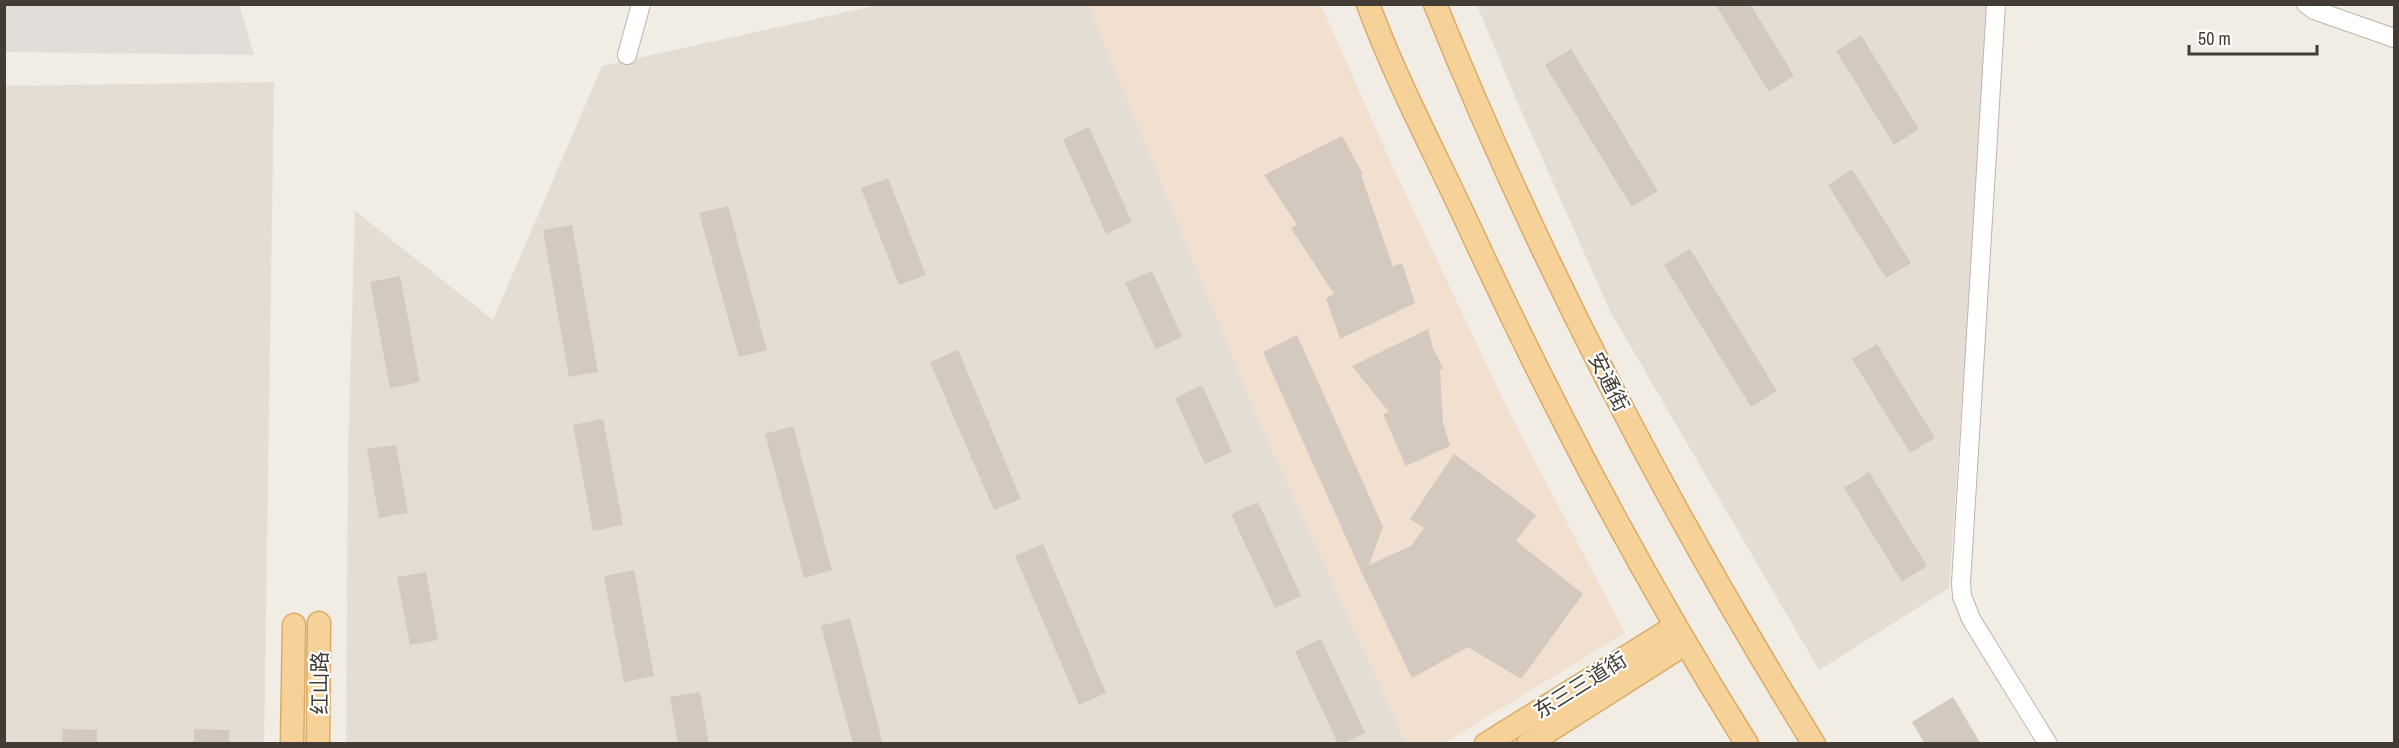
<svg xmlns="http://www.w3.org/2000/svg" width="2399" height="748" viewBox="0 0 2399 748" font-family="'Archivo Narrow','Noto Sans SC',sans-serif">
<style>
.residential{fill:#e4ddd3}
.commercial{fill:#f1e0d0}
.industrial{fill:#e3ddd9}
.building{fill:#d4c9be}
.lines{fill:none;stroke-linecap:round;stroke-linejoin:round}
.minor-casing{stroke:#beb5ab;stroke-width:20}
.major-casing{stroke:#d9ac6a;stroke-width:25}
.minor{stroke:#fff;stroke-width:18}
.major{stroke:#f6d198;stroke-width:22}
.labels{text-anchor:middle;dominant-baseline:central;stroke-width:4.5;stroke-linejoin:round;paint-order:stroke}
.street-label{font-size:21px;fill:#423c35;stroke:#fff}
</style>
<rect width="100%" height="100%" fill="#f1ece4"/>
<!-- residential -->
<g class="residential">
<path d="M1088,4L1259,421L1406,743L346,744L348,452L355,211L493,320L602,66L878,5Z"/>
<path d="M1477,5H1989L1949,588L1819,670L1610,311L1515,97Z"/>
<path d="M274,82L264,743H5L4,86Z"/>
</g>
<!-- commercial -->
<path class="commercial" d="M1088,5H1321L1391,163L1509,412L1625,633L1444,743H1406L1259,421Z"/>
<!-- industrial -->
<path class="industrial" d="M239,4L254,55L5,52V5Z"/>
<!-- building -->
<g class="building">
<path d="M1715,4H1750L1794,76L1769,92Z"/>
<path d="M1861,35L1919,129L1894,145L1836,51Z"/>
<path d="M1571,49L1658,191L1632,207L1545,65Z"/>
<path d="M1089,127L1132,222L1106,234L1063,139Z"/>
<path d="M1342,136L1363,174L1361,175L1393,267L1402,263L1415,303L1340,339L1326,298L1334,294L1291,228L1297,225L1264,175Z"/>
<path d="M1852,169L1911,263L1886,278L1828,185Z"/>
<path d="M888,178L926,275L899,285L861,188Z"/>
<path d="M728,206L767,350L739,357L699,213Z"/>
<path d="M572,225L598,372L569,377L543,230Z"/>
<path d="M1690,249L1777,391L1751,407L1664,265Z"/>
<path d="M1152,271L1182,337L1156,349L1125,283Z"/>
<path d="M400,276L420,382L390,388L370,282Z"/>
<path d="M1428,329L1433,348L1443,368L1440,370L1443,423L1450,446L1406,466L1383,414L1389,412L1352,366Z"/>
<path d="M1297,335L1383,527L1369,565L1411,546L1424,528L1410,519L1454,454L1536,515L1516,541L1583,594L1521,679L1468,647L1412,678L1360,569L1263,352Z"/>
<path d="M1877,344L1935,438L1910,453L1852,359Z"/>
<path d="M958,350L1021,499L994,510L930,362Z"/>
<path d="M1202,385L1232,452L1205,464L1175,398Z"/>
<path d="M603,419L623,525L593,531L573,425Z"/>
<path d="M793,426L832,570L804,578L765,434Z"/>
<path d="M396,445L408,513L379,518L367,449Z"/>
<path d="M1869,472L1927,566L1902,582L1844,488Z"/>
<path d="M1258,502L1301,596L1275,608L1231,514Z"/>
<path d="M1043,544L1106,693L1079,705L1015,556Z"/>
<path d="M634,570L654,676L624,682L604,576Z"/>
<path d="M426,572L438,640L410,645L397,577Z"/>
<path d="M850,618L883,744H853L821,626Z"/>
<path d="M1321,639L1365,733L1343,744H1338L1295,651Z"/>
<path d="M700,692L709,744H678L670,697Z"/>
<path d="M1953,697L1981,744H1925L1912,722Z"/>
<path d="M63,729L97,730V744H62Z"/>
<path d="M194,729L229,730V744H194Z"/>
</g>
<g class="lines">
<defs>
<g id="minor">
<path d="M1996,4L1961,583L1962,596L1971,619L2048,744"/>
<path d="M2306,4L2314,10L2394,38"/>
<path d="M627,55L641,4"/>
</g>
<g id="major">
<path d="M1368,4C1395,78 1433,149 1466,220C1550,402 1640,574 1747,744"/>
<path d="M1435,4C1539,261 1668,509 1814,744"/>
<path d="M292,744L294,625"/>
<path d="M318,744L319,623"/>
<path d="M1486,744L1674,627"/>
<path d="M1528,744L1685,644"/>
</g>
</defs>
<!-- minor casing -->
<use href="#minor" class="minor-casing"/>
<!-- major casing -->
<use href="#major" class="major-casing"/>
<!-- minor -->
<use href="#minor" class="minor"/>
<!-- major -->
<use href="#major" class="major"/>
</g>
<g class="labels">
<!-- street labels -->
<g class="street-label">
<text transform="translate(1609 382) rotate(63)">安通街</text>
<text transform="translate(319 683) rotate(-90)">红山路</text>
<text transform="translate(1580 685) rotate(-32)">东三三道街</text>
</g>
</g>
<!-- border -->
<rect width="2399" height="748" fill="none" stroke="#423c35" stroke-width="12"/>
<!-- scale -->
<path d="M2189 45v9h128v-9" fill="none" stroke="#423c35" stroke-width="3"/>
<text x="2198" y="45" font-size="18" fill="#423c35" stroke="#ffffff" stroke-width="4.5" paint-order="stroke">50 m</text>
</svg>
